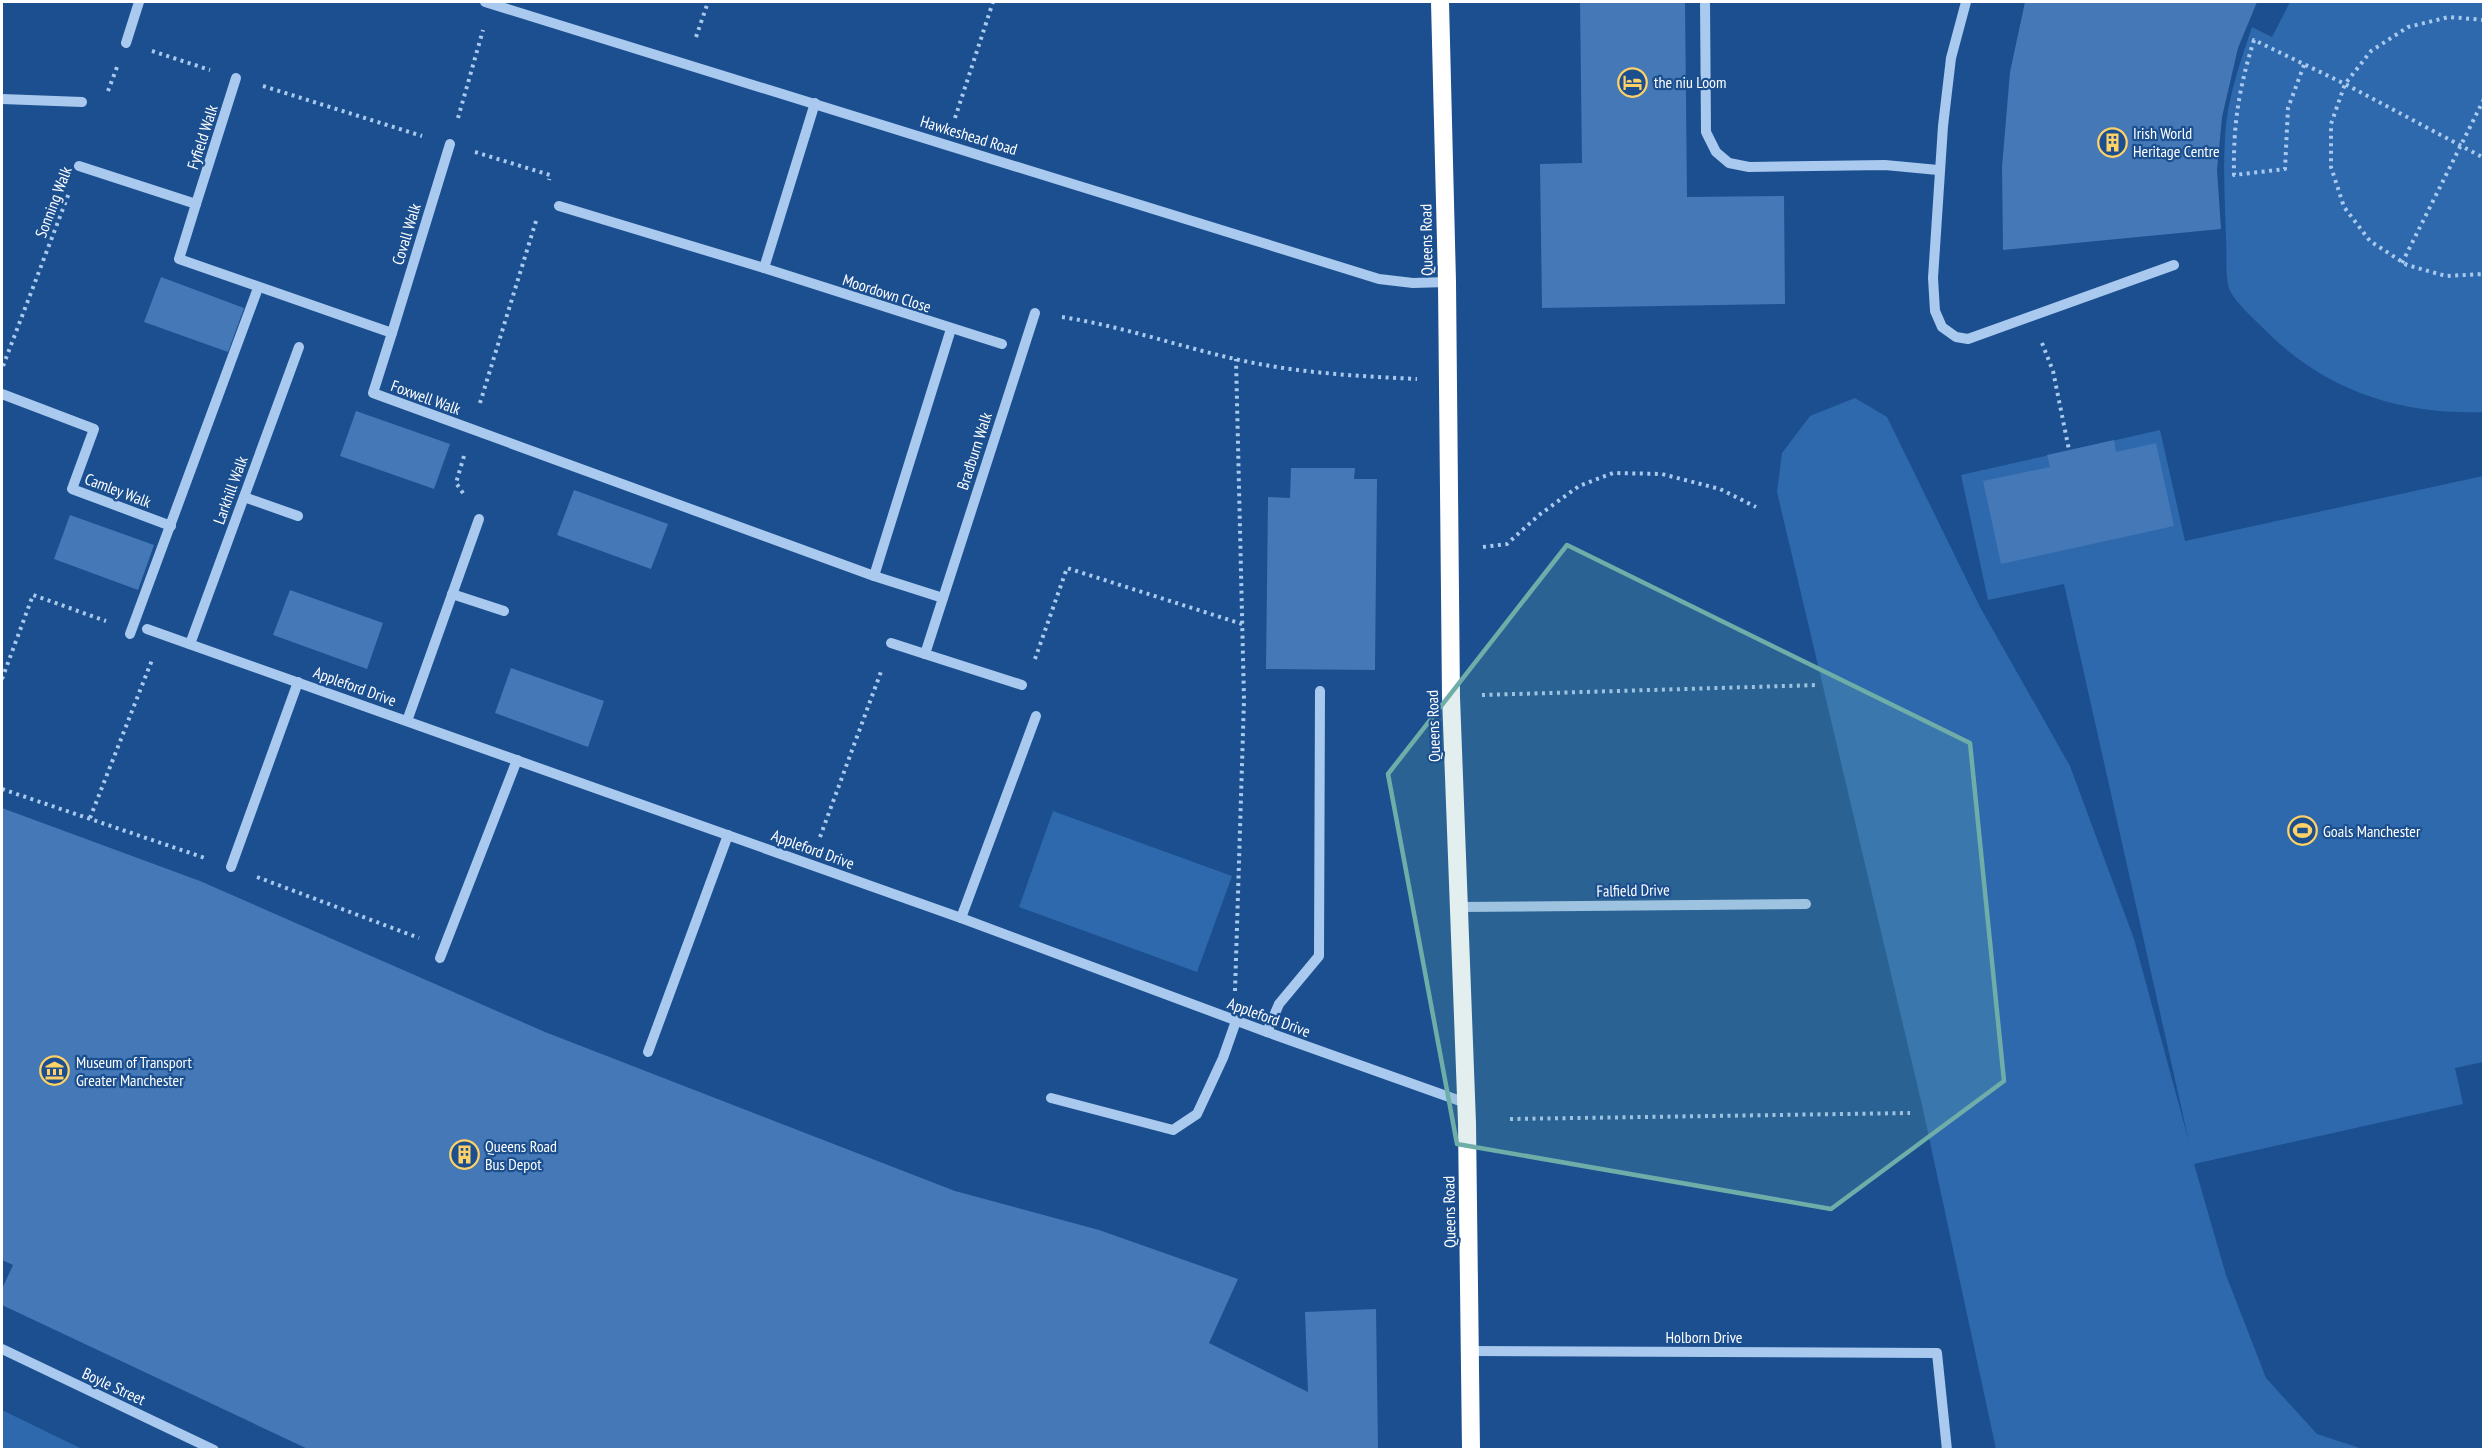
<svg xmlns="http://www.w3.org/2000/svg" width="2485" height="1451" viewBox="0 0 2485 1451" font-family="'PT Sans Narrow',sans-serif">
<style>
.green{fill:#2e69ad}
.building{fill:#4478b7}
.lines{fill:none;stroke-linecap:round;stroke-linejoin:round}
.path{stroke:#a9c9ee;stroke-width:4;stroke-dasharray:3 4.5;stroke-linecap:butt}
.minor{stroke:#a9c9ee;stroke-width:10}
.highway{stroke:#fff;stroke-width:18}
.marked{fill:#6fada8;fill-opacity:0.2;stroke:#6fada8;stroke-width:4.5;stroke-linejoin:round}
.labels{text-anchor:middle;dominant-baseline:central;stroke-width:4.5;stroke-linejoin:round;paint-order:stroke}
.poi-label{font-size:16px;fill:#fff;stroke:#1b4f8f;text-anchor:start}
.street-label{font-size:16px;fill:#fff;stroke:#1b4f8f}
</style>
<rect width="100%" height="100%" fill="#1b4f8f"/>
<!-- green -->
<g class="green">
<path d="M2290,2H2483V412C2397,415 2322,389 2261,326C2252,317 2233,300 2229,288C2225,277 2227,251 2226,238C2225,204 2223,171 2225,137C2227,99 2240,63 2252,27L2272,37Z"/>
<path d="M1855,398L1887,417L1980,607L2070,766L2134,939L2189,1142L2064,584L1988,600L1961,475L2160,430L2185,541L2483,476V1062L2455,1068L2463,1104L2194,1164L2226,1275L2266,1378L2317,1434L2363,1449H1996L1922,1105L1777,492L1782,453L1810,416Z"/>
<path d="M1053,811L1232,876L1197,972L1019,907Z"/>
<path d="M2,1410L82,1449H2Z"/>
</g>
<!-- building -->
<g class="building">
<path d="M1580,2H1685L1687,197L1784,196L1785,304L1542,308L1540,164L1582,163Z"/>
<path d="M2025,2H2257L2238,48L2222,117L2217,170L2221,229L2003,250L2002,167L2010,72Z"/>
<path d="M161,277L244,308L228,352L144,322Z"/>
<path d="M356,411L450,444L434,489L340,456Z"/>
<path d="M2114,440L2116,452L2156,443L2174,526L2001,564L1983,481L2050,467L2047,455Z"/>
<path d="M1291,468H1355L1354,479H1377L1375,670L1266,669L1268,497L1290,498Z"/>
<path d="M574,490L668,524L651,569L557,535Z"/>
<path d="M70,515L154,545L138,590L54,559Z"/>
<path d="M290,590L383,623L367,669L273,635Z"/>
<path d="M511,668L604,701L588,747L495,713Z"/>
<path d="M2,808L200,881L545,1032L955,1191L1099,1230L1238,1279L1209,1343L1308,1392L1305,1312L1376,1309L1378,1450H310L2,1305V1289L13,1265L2,1260Z"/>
</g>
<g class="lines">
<!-- path -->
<g class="path">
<path d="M2484,20L2449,17L2408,27L2371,51L2345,84L2331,124V167L2344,207L2370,241L2407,265L2446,276L2484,274"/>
<path d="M696,37L708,2"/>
<path d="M152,51L210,70"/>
<path d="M2304,65L2288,108L2285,169L2234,175C2233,124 2239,88 2254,40L2345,84L2484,158"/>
<path d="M263,86L422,136"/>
<path d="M108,91L117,67"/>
<path d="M458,118L483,30"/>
<path d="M955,118L993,2"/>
<path d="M475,152L550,175L549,180"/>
<path d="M2402,263L2484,99"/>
<path d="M1062,317C1121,326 1178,346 1235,359C1296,373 1356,376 1417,379"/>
<path d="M2042,343L2053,371L2069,450"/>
<path d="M3,366L69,193"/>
<path d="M480,403L536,221"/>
<path d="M464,456L456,483L465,496"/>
<path d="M1483,547L1507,544L1539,515L1579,486L1613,473L1662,474L1720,489L1756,507"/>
<path d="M1035,659L1067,568L1242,624"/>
<path d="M2,679L33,595L106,621"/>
<path d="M1482,695L1819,685"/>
<path d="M2,789L205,858"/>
<path d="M90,818L152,660"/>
<path d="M820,837L882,669"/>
<path d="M257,877L419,938"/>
<path d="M1235,991L1244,700L1236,359"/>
<path d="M1510,1119L1910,1113"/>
</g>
<!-- minor -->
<g class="minor">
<path d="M485,2L1379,279L1413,283L1447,282"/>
<path d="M1705,2L1706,132L1716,152L1729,163L1749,167L1885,165L1938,170"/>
<path d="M1966,2L1951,58L1943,126L1933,278L1935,311L1942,327L1956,337L1968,339L2174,265"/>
<path d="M126,43L139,2"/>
<path d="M2,99L82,102"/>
<path d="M79,166L196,204L179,259L392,333L373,393L874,576L951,329"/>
<path d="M196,204L236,78"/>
<path d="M559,206L764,268L1002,344"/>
<path d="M764,268L815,103"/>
<path d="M392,333L450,144"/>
<path d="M2,394L94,429L72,489L171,526"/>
<path d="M244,497L298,516"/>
<path d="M874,576L943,598"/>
<path d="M452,594L504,611"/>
<path d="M147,629L961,918L1267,1032L1466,1103"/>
<path d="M130,634L258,288"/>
<path d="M891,643L925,654"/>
<path d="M190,644L299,347"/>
<path d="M1022,685L925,654L1035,313"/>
<path d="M407,721L479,519"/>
<path d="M231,867L298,682"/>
<path d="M1459,907L1806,904"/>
<path d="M961,918L1036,716"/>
<path d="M440,958L517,760"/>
<path d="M1267,1032L1279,1004L1319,956L1320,691"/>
<path d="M648,1052L728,835"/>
<path d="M1051,1098L1173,1130L1197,1114L1223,1058L1236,1021"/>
<path d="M2,1349L214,1450"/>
<path d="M1470,1351L1937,1353L1947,1450"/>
</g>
<!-- highway -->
<path class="highway" d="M1440,2L1447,282L1451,697L1467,1123L1471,1450"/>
</g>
<!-- marked area -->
<path class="marked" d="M1567,545L1970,743L2004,1081L1831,1209L1457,1144L1388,774Z"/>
<!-- icons -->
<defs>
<symbol id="hotel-ring" viewBox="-11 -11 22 22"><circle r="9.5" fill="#1b4f8f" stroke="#ffd166" stroke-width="1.5"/><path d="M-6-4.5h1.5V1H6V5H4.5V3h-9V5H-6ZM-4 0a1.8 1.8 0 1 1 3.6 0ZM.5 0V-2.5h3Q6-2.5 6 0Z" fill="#ffd166"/></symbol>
<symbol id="building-ring" viewBox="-11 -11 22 22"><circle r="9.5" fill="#1b4f8f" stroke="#ffd166" stroke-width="1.5"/><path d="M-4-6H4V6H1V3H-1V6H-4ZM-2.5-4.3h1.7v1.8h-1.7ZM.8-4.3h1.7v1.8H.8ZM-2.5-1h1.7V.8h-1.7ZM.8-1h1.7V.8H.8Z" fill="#ffd166"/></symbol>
<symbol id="stadium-ring" viewBox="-11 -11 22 22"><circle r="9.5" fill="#1b4f8f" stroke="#ffd166" stroke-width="1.5"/><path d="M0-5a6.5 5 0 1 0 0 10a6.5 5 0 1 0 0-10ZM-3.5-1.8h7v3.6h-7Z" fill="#ffd166"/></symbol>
<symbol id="museum-ring" viewBox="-11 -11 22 22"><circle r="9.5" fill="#1b4f8f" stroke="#ffd166" stroke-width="1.5"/><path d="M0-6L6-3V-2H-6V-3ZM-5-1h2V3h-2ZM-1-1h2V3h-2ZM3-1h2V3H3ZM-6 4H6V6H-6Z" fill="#ffd166"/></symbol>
</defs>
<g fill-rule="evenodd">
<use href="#hotel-ring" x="1616" y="66" width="33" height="33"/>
<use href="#building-ring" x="2096" y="126" width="33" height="33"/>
<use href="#stadium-ring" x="2286" y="814" width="33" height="33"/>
<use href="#museum-ring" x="38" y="1054" width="33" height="33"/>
<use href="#building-ring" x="448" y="1138" width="33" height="33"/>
</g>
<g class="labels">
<!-- poi labels -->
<g class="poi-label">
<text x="1654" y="82">the niu Loom</text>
<text x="2133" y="133">Irish World<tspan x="2133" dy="18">Heritage Centre</tspan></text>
<text x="2323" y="831">Goals Manchester</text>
<text x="76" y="1062">Museum of Transport<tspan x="76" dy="18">Greater Manchester</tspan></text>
<text x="485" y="1146">Queens Road<tspan x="485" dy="18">Bus Depot</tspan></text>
</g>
<!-- street labels -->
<g class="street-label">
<text transform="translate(969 135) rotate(17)">Hawkeshead Road</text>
<text transform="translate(202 137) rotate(-72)">Fyfield Walk</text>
<text transform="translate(53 202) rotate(-69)">Sonning Walk</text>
<text transform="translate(406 234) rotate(-73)">Covall Walk</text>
<text transform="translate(1426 240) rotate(-91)">Queens Road</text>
<text transform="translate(887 293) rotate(18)">Moordown Close</text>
<text transform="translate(426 397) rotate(20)">Foxwell Walk</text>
<text transform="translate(974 451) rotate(-72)">Bradburn Walk</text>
<text transform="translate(118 490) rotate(21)">Camley Walk</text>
<text transform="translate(230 490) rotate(-70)">Larkhill Walk</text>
<text transform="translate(355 686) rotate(20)">Appleford Drive</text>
<text transform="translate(1433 726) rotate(-92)">Queens Road</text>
<text transform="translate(813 849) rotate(20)">Appleford Drive</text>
<text transform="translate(1633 890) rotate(-1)">Falfield Drive</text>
<text transform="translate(1269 1017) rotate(20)">Appleford Drive</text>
<text transform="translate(1449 1212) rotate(-91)">Queens Road</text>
<text x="1704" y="1337">Holborn Drive</text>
<text transform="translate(114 1386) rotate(25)">Boyle Street</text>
</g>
</g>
<!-- border -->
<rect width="2485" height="1451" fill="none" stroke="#ffffff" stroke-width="6"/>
</svg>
